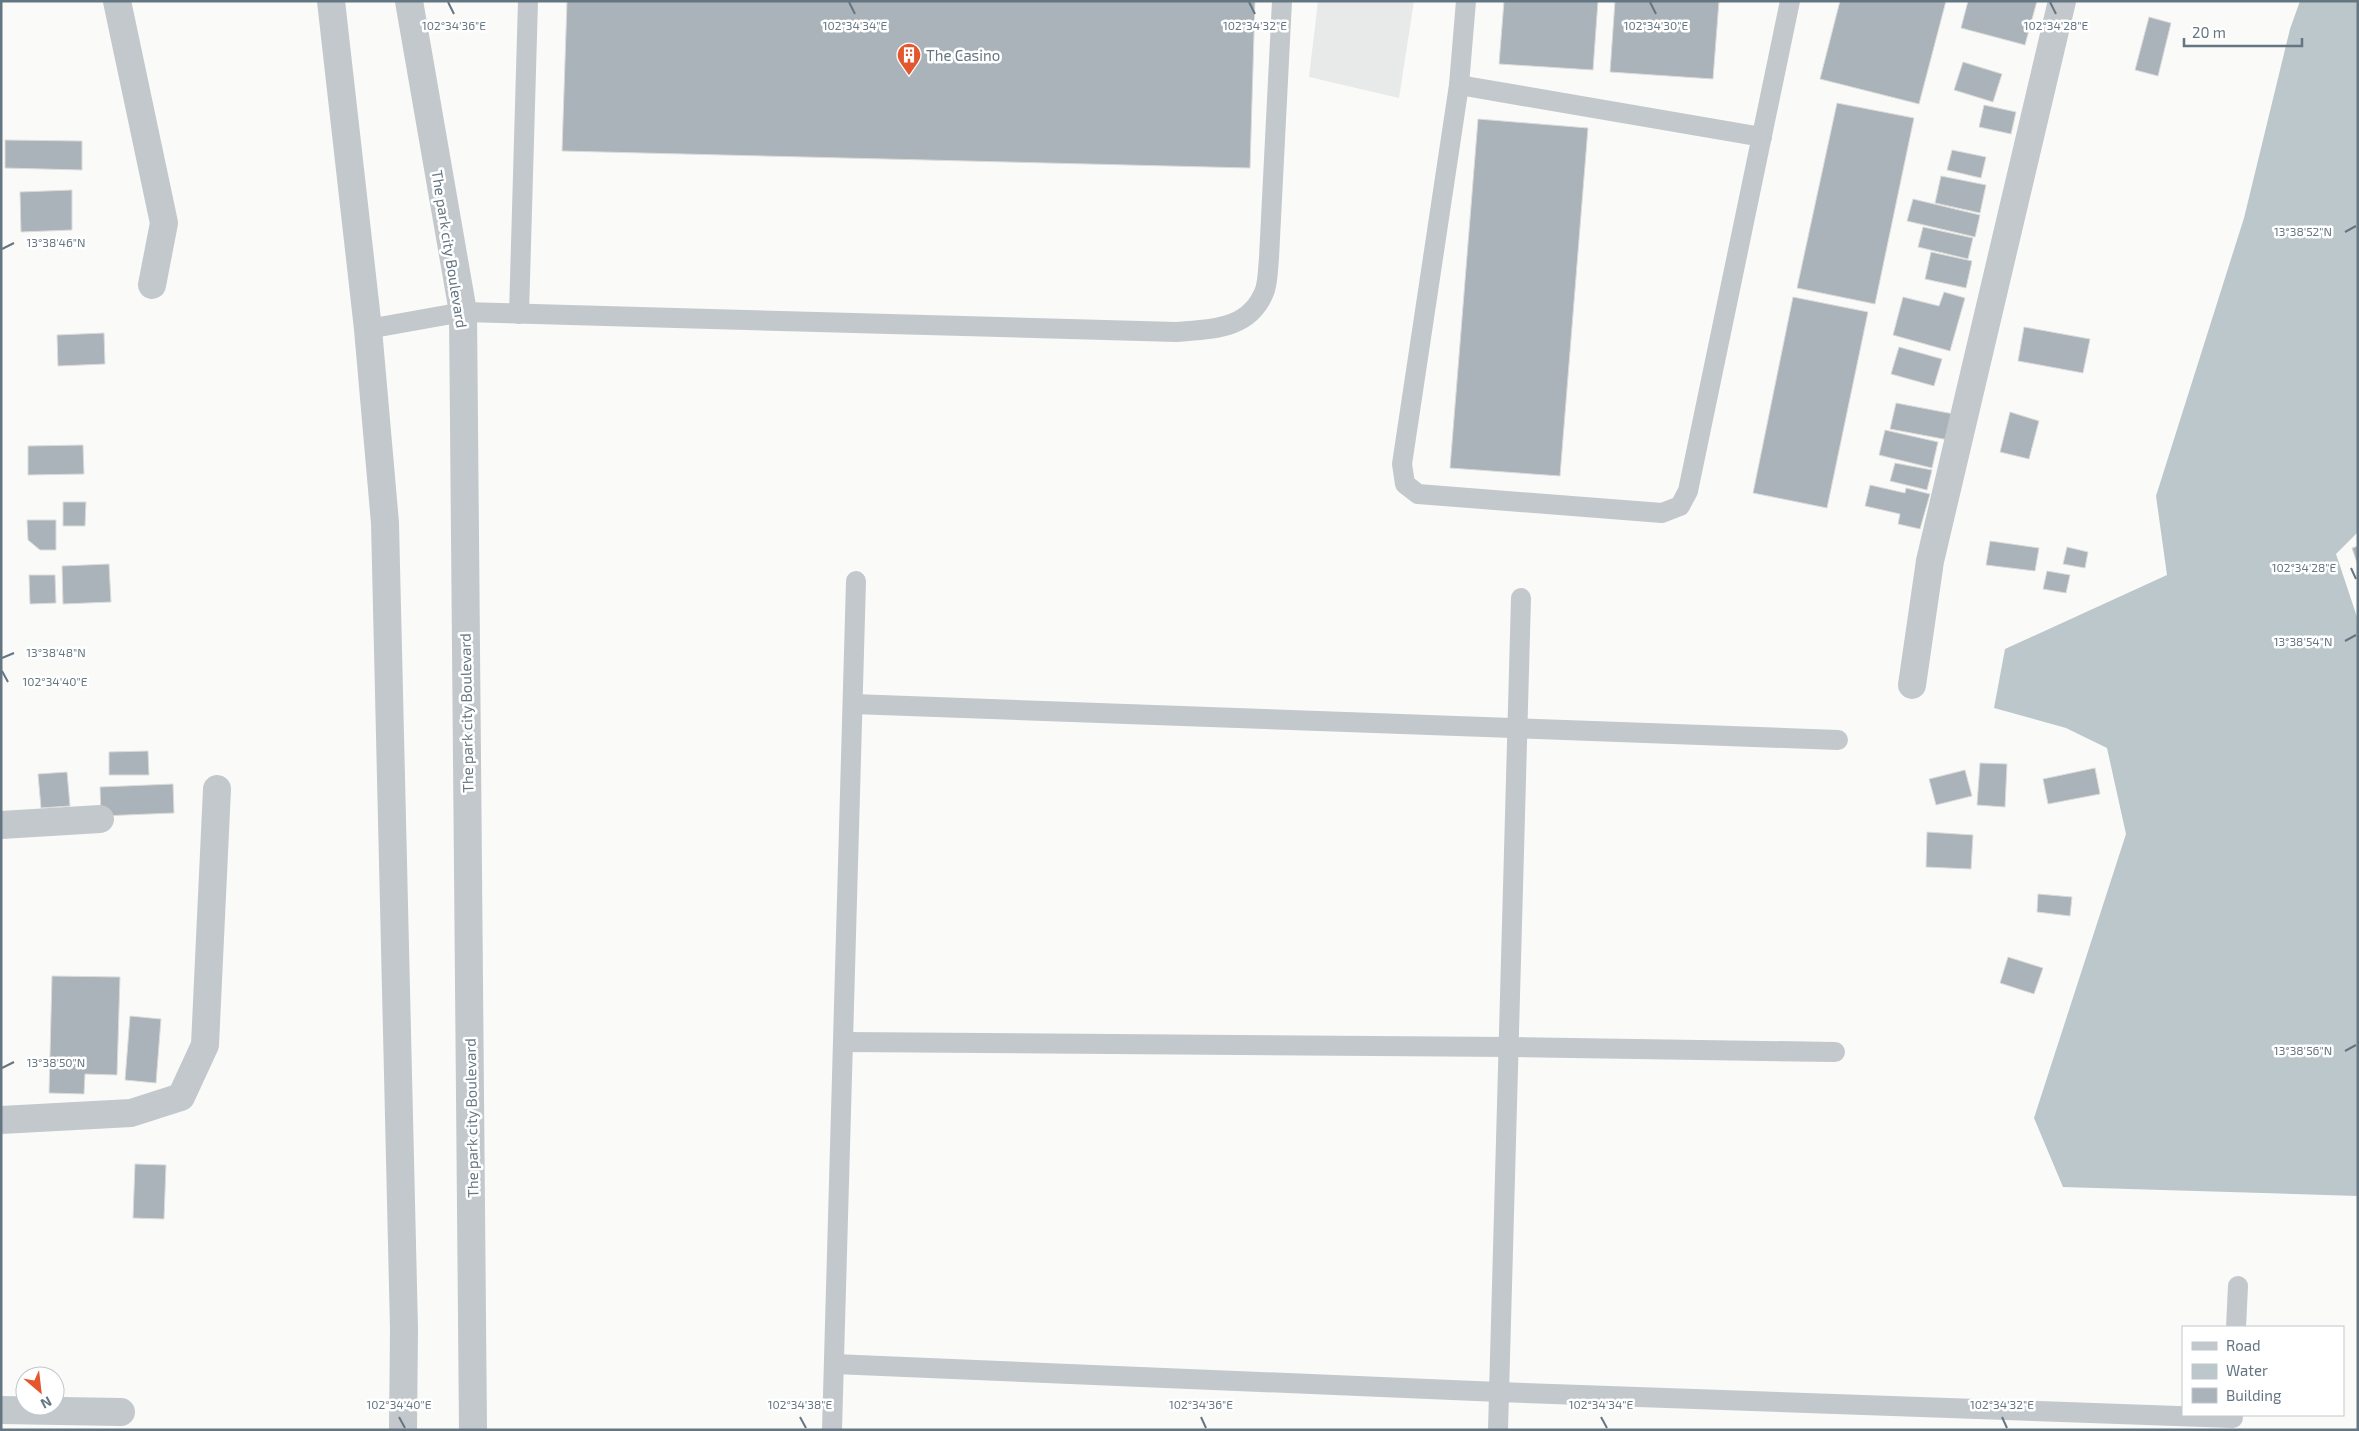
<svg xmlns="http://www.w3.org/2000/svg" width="2359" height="1431" viewBox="0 0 2359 1431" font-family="'Exo 2',sans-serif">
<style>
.built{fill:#e8e9e9}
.water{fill:#bbc7cb}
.building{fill:#aab3b9;stroke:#dcdcda}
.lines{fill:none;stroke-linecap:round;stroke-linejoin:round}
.service{stroke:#c3c8cc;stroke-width:20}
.minor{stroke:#c3c8cc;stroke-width:28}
.ticks{fill:none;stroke:#657683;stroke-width:2}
.labels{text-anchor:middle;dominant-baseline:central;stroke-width:5;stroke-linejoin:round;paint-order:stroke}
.poi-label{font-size:15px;fill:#657683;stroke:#fff;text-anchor:start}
.street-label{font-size:15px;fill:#657683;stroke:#fff}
.ticks-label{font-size:12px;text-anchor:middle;fill:#657683;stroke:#fff;stroke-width:5;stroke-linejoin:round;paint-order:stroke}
</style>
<rect width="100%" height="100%" fill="#fafaf8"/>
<!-- built -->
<path class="built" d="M1318,1H1414L1399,98L1309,77Z"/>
<!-- water -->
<path class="water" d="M2300,1H2358V532L2336,554L2358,620V1196L2063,1187L2034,1118L2126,834L2107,748L2066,728L1994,708L2005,649L2167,575L2156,496L2244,218L2290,29Z"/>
<!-- building -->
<g class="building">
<path d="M567,1H1255L1250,168L562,151Z"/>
<path d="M1504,1H1598L1593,70L1499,64Z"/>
<path d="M1615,1H1719L1713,79L1610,72Z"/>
<path d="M1840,1H1946L1919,104L1820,79Z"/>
<path d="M1968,1H2037L2025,45L1961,28Z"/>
<path d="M2149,17L2171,23L2158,76L2135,70Z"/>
<path d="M1963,62L2002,74L1993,102L1954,90Z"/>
<path d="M1837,103L1914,118L1875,304L1797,288Z"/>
<path d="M1984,105L2016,112L2011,134L1979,127Z"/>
<path d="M1478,119L1588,128L1560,476L1450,468Z"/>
<path d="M5,140L82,141V170L5,168Z"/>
<path d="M1952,150L1986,157L1981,178L1947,170Z"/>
<path d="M1941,176L1986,185L1980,213L1935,203Z"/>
<path d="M72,190V230L21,232L20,192Z"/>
<path d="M1913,199L1980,215L1975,237L1907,221Z"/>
<path d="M1923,227L1973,238L1968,259L1918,247Z"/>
<path d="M1931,252L1972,261L1966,288L1925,279Z"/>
<path d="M1944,292L1965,298L1950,351L1893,335L1903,297L1939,306Z"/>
<path d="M1793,297L1868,312L1827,508L1753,493Z"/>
<path d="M2024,327L2090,339L2083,373L2018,361Z"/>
<path d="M104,333L105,364L58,366L57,335Z"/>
<path d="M1899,347L1942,359L1934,386L1891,374Z"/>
<path d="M1896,403L1959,415L1954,441L1890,429Z"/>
<path d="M2010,412L2039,421L2029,459L2000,452Z"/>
<path d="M1885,430L1938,442L1932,468L1879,455Z"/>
<path d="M83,445L84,474L28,475V446Z"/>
<path d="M1895,463L1932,470L1927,490L1890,481Z"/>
<path d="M1870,485L1905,493L1906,488L1930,494L1920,529L1898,524L1900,514L1865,506Z"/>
<path d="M63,502H86L85,526H63Z"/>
<path d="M27,520H56V550H40L28,540Z"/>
<path d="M1990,541L2039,548L2035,571L1986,565Z"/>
<path d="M2358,546V566L2352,548Z"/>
<path d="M2067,547L2088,552L2085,568L2063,564Z"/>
<path d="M109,564L111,602L63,604L62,566Z"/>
<path d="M2047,571L2070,575L2066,593L2043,589Z"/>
<path d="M29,575H55L56,603L30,604Z"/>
<path d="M148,751L149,775H109V752Z"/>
<path d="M1980,763L2007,764L2005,807L1977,805Z"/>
<path d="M2095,768L2100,794L2048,804L2043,779Z"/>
<path d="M1965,770L1972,796L1936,805L1929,779Z"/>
<path d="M67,772L70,806L41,808L38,774Z"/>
<path d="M173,784L174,813L101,816L100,787Z"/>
<path d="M1927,832L1973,835L1971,869L1926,867Z"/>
<path d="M2038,894L2072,897L2070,916L2037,912Z"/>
<path d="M2008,957L2043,968L2034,994L2000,983Z"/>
<path d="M52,976L120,977L117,1075L85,1074L84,1094L49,1093Z"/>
<path d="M130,1016L161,1019L156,1083L125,1080Z"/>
<path d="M135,1164L166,1165L164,1219L133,1218Z"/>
</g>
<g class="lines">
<!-- service -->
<g class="service">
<path d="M1466,1L1459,85L1402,464L1405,484L1418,494L1662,513L1680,506L1688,491L1790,1"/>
<path d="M1459,85L1762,137"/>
<path d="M519,314L528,1"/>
<path d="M368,329L463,312L1176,332C1212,329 1250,330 1265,290C1268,280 1268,268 1269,258L1282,1"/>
<path d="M853,704L1838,740"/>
<path d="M843,1042L1509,1047L1835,1052"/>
<path d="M2236,1327L2238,1286"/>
<path d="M834,1364L1499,1392L2233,1418"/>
<path d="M832,1430L856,581"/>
<path d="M1498,1430L1521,598"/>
</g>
<!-- minor -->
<g class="minor">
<path d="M117,1L164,223L152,285"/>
<path d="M331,1L368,329L385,523L404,1329L403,1430"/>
<path d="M409,1L463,312L473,1430"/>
<path d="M1912,685L1930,561L2062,1"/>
<path d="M1,825L100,819"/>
<path d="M1,1120L131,1113L181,1097L205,1045L217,789"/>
<path d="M1,1410L121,1412"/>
</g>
</g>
<!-- ticks -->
<path class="ticks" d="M448,2L454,14M849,2L855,14M1249,2L1255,14M1650,2L1656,14M2050,2L2056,14M2345,232L2356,226M2,249L14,243M2351,568L2356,579M2345,641L2356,635M2,658L14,653M2,671L8,682M2345,1051L2356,1045M2,1068L14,1062M399,1417L405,1428M800,1417L806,1428M1201,1417L1206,1428M1601,1417L1607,1428M2002,1417L2007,1428"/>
<!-- icons -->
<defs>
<symbol id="building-pin" viewBox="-11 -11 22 30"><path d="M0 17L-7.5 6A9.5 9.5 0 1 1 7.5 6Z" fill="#e4572e" stroke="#fff"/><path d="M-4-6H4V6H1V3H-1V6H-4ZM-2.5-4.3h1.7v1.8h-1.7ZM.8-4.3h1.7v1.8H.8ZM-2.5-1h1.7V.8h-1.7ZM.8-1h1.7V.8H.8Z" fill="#fff"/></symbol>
</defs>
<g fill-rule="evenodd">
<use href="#building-pin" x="895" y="41" width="28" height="38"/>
</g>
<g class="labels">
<!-- poi labels -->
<g class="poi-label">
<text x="926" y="55">The Casino</text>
</g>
<!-- street labels -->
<g class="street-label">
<text transform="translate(450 249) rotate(81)">The park city Boulevard</text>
<text transform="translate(466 713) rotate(-91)">The park city Boulevard</text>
<text transform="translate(471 1118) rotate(-91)">The park city Boulevard</text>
</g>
</g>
<g class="ticks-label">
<text x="454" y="30">102°34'36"E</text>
<text x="855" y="30">102°34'34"E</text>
<text x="1255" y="30">102°34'32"E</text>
<text x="1656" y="30">102°34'30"E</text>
<text x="2056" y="30">102°34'28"E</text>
<text x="2303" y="236">13°38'52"N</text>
<text x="56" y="247">13°38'46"N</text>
<text x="2304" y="572">102°34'28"E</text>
<text x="2303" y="646">13°38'54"N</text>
<text x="56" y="657">13°38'48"N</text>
<text x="55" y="686">102°34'40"E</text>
<text x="2303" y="1055">13°38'56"N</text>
<text x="56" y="1067">13°38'50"N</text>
<text x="399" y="1409">102°34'40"E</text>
<text x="800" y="1409">102°34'38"E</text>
<text x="1201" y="1409">102°34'36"E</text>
<text x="1601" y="1409">102°34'34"E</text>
<text x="2002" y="1409">102°34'32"E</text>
</g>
<!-- border -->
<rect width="2359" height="1431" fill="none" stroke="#657683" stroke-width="5"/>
<!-- legend -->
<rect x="2182" y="1326" width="162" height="90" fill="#ffffff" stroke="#c1c8cd"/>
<rect x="2192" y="1342" width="25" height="8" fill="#c3c8cc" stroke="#c1c8cd"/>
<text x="2226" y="1351" font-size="15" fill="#657683">Road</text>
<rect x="2192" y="1364" width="25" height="15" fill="#bbc7cb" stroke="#c1c8cd"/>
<text x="2226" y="1376" font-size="15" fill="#657683">Water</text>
<rect x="2192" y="1388" width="25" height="15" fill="#aab3b9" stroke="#c1c8cd"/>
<text x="2226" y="1401" font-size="15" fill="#657683">Building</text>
<!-- north arrow -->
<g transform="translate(40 1391) rotate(152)"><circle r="24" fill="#ffffff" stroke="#c1c8cd"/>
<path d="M0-4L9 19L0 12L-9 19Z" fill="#e4572e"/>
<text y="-8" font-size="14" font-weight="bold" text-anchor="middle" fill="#657683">N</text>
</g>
<!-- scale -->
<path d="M2184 38v8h118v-8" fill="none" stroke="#657683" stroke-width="2.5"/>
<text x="2192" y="38" font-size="15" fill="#657683" stroke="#ffffff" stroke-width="4" paint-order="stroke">20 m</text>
</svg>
